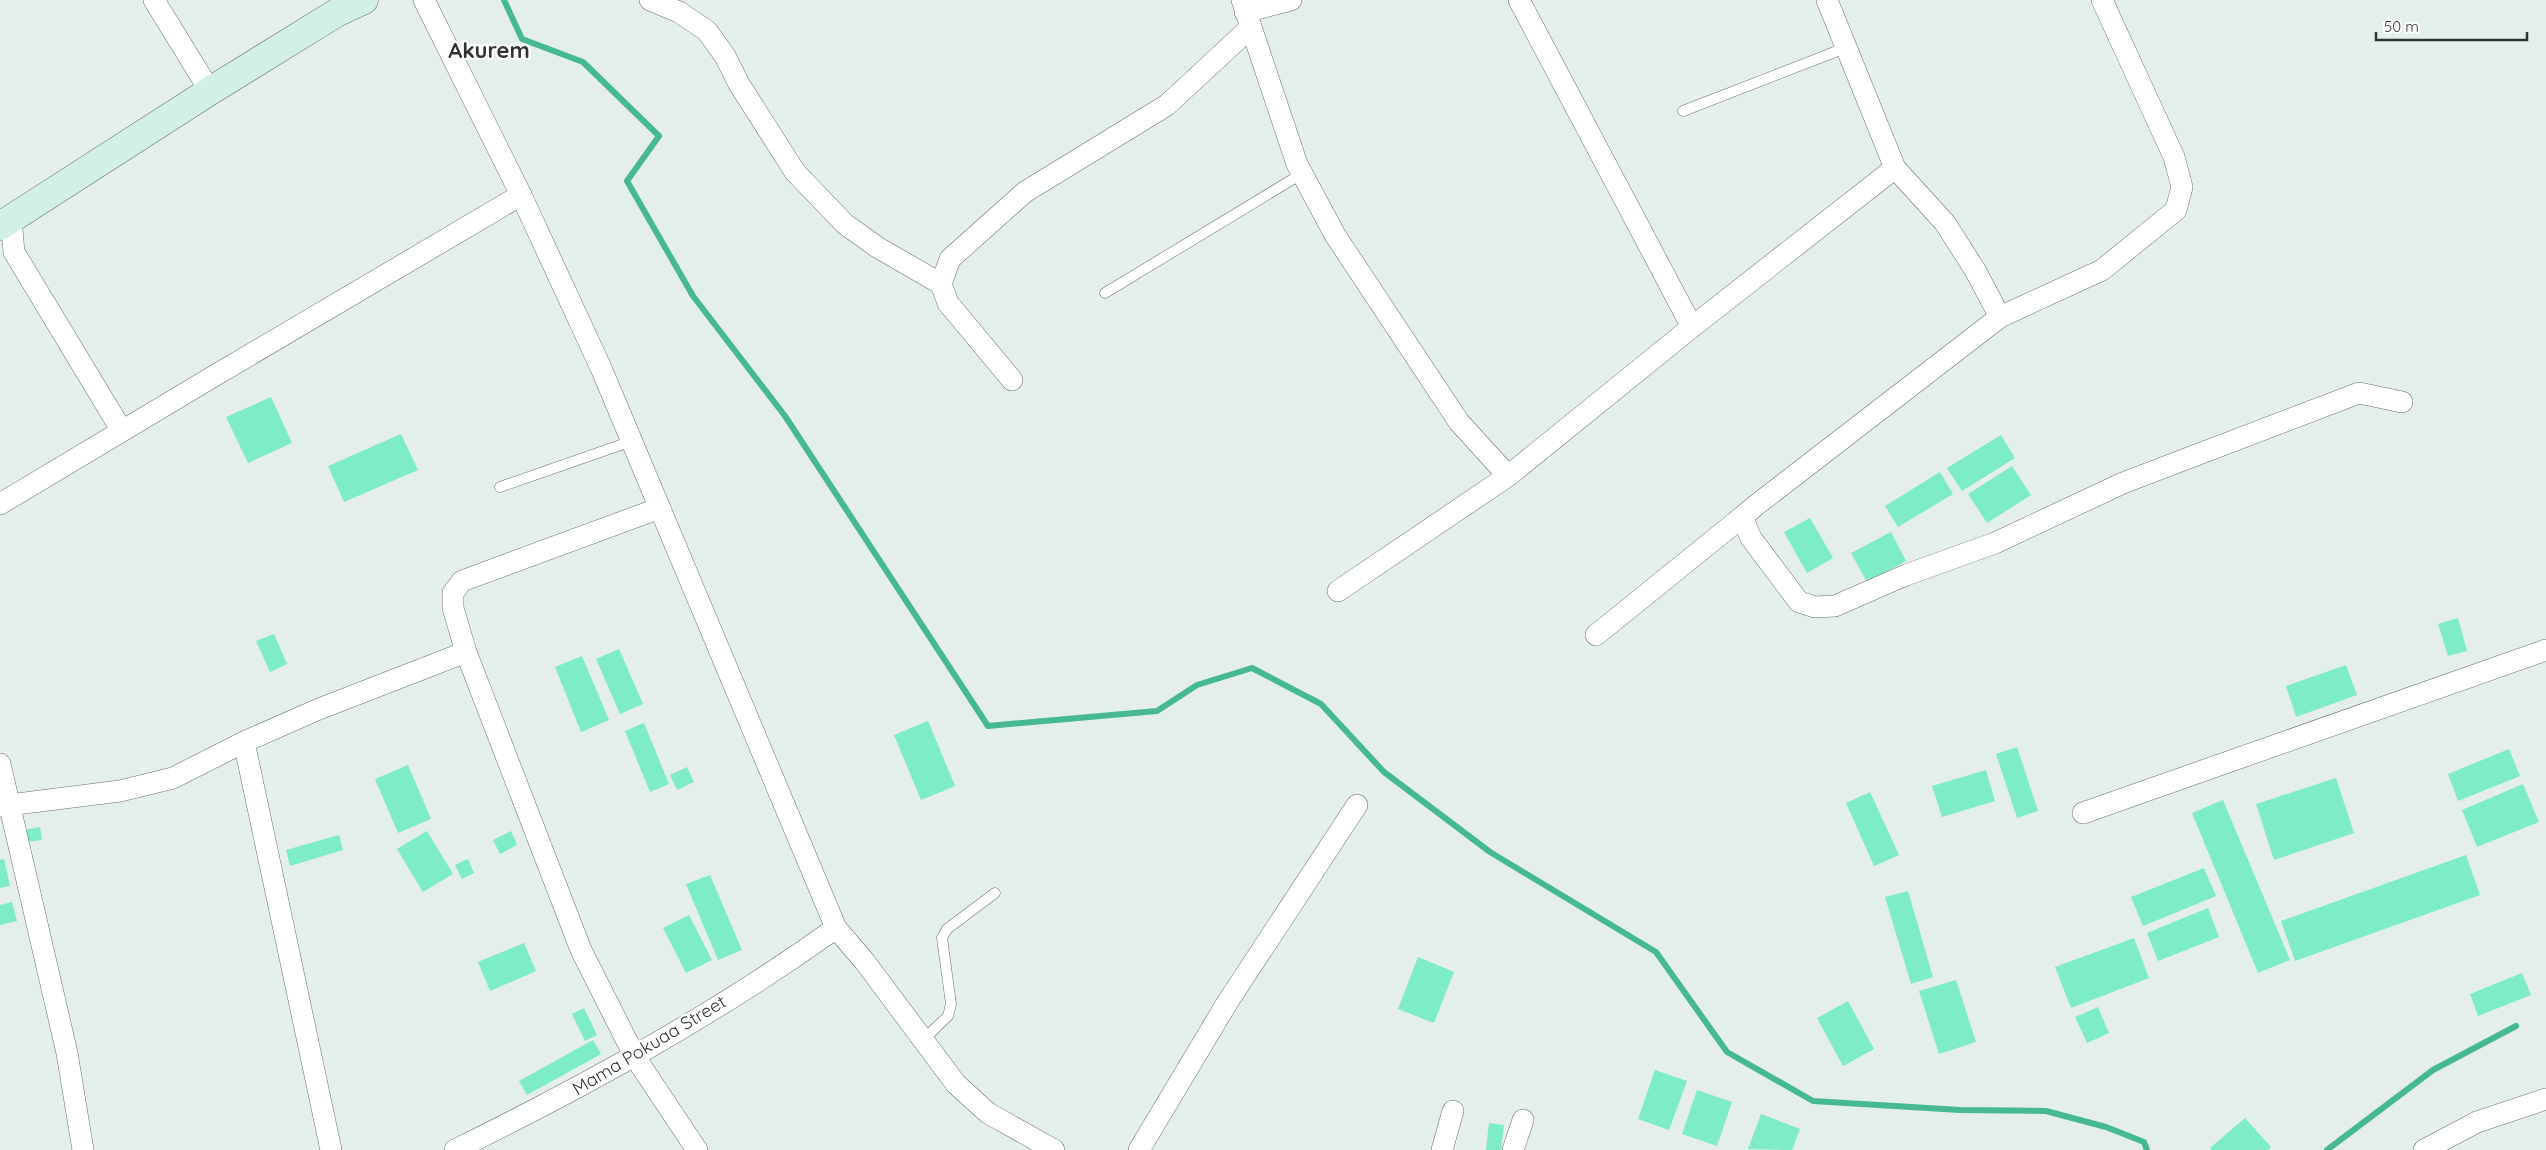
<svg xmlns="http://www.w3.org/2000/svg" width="2546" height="1150" viewBox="0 0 2546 1150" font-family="Quicksand,sans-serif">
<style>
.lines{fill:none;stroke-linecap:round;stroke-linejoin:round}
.stream{stroke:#46b893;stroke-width:6}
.building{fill:#7eedc5}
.lane-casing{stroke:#69726e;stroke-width:11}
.street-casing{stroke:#69726e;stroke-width:22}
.secondary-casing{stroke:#69726e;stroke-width:29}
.lane{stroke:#fff;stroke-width:10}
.street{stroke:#fff;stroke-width:21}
.secondary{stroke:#d2f0e6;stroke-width:28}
.labels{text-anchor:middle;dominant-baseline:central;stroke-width:5;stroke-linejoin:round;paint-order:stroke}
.street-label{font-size:18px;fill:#313533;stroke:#fff}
.district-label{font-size:22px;font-weight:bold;fill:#313533;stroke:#fff}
</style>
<rect width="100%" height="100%" fill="#e4eeea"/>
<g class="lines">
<!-- stream -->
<g class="stream">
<path d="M504,0L522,39L583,62L659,136L627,181L693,296L785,416L988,726L1157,711L1197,685L1252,668L1321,704L1384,772L1490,852L1656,952L1727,1052L1813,1101L1960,1110L2046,1111L2106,1127L2144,1142L2147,1150"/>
<path d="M2327,1150L2433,1070L2516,1026"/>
</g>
</g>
<!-- building -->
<g class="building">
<path d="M271,397L292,443L248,463L226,417Z"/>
<path d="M401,434L418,470L344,502L328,466Z"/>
<path d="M2001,435L2015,458L1962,491L1947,468Z"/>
<path d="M2012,466L2031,495L1987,523L1968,494Z"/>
<path d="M1940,472L1953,494L1898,527L1885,506Z"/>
<path d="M1810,518L1833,558L1807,573L1784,532Z"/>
<path d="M1891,532L1906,561L1867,582L1851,553Z"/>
<path d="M2458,618L2467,651L2448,656L2438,624Z"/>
<path d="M274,634L287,664L270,672L256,641Z"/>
<path d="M619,649L643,704L620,714L596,659Z"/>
<path d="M582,656L609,720L581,732L555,667Z"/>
<path d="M2346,665L2357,695L2296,717L2286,686Z"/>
<path d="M928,721L955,786L921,800L894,735Z"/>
<path d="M644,723L669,784L650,792L625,731Z"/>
<path d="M2017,747L2038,811L2017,818L1996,754Z"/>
<path d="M2509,749L2520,776L2458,801L2448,774Z"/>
<path d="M408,765L431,819L398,833L375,779Z"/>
<path d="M687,767L694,782L677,790L670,775Z"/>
<path d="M1986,770L1995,801L1942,817L1932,786Z"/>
<path d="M2336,778L2354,833L2274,860L2256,804Z"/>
<path d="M2523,784L2539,822L2477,847L2462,810Z"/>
<path d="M1870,792L1899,855L1874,866L1846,803Z"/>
<path d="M2223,800L2290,960L2258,973L2192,813Z"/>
<path d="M40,827L42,840L26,842L24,830Z"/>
<path d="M427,831L453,874L423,892L397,849Z"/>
<path d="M511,831L517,845L500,854L493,840Z"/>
<path d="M339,835L343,850L290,866L286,850Z"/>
<path d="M2466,855L2480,895L2295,961L2281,921Z"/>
<path d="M4,859L10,886L0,888V860Z"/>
<path d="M468,859L474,873L462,879L455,865Z"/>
<path d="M2204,868L2216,896L2143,926L2131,897Z"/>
<path d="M710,875L742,950L718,960L686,884Z"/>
<path d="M1908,891L1933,977L1911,984L1885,897Z"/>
<path d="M12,902L17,921L0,925V905Z"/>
<path d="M2208,908L2219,937L2158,961L2147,933Z"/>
<path d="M689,915L712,960L686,973L663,928Z"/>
<path d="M2134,938L2149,978L2071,1008L2055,967Z"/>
<path d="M524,943L536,971L490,991L478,962Z"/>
<path d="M1418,957L1454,972L1434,1023L1398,1009Z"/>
<path d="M2522,973L2531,995L2478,1016L2470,994Z"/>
<path d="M1956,980L1976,1042L1939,1054L1919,991Z"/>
<path d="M1848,1001L1874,1049L1843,1066L1817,1018Z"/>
<path d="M2098,1007L2109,1033L2087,1043L2075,1017Z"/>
<path d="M584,1008L597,1035L585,1041L572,1014Z"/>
<path d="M593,1040L601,1054L527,1095L519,1081Z"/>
<path d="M1655,1070L1687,1081L1669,1130L1638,1119Z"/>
<path d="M1697,1090L1732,1102L1717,1146L1682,1134Z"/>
<path d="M1761,1114L1800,1129L1792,1150L1748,1149Z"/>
<path d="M2245,1118L2271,1147L2268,1150H2212L2210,1148Z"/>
<path d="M1489,1123L1504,1125L1501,1150H1486Z"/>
</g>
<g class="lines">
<defs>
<g id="lane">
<path d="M1683,111L1845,48"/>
<path d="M1105,293L1303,173"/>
<path d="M500,487L632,441"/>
<path d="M923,1040L948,1016L951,1004L942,938L947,929L995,893"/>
</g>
<g id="street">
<path d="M154,0L210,91"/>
<path d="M424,0L521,195L601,368L836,928L865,962L956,1084L988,1113L1054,1150"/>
<path d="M650,0L679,12L707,31L725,56L739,84L795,172L845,224L877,247L941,284"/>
<path d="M1242,0L1297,164L1335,235L1459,422L1508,476"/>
<path d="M1519,0L1692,327"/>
<path d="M1827,0L1895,168L1945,223L1975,270L2000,317"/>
<path d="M2102,0L2174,157L2182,187L2176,210L2102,270L2000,317L1755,506L1742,517L1751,538L1799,602L1815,607L1835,606L1906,575L1995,543L2123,483L2359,393L2402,402"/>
<path d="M1245,12L1291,0"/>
<path d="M11,219L14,252L122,431"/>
<path d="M1012,380L948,303L941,284L950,259L1025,192L1167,105L1250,28"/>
<path d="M0,504L214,376L521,195"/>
<path d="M660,508L462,581L453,593V608L466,652L581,950L635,1057L697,1150"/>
<path d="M1338,591L1508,476L1692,327L1895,168"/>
<path d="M1596,635L1742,517"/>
<path d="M244,742L331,1150"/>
<path d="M0,764L67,1053L83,1150"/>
<path d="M0,806L120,791L173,778L244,742L319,709L466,652"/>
<path d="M2083,813L2546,650"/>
<path d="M455,1150C587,1085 716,1014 836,928"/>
<path d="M1139,1150L1227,1003L1357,805"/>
<path d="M1442,1150L1453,1111"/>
<path d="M1513,1150L1523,1120"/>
<path d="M2424,1150L2477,1122L2546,1099"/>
</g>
<path id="secondary" d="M0,226L210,91L338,12L364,0"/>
</defs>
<!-- lane casing -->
<use href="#lane" class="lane-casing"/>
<!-- street casing -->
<use href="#street" class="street-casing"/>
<!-- secondary casing -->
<use href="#secondary" class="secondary-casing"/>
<!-- lane -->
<use href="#lane" class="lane"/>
<!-- street -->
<use href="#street" class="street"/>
<!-- secondary -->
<use href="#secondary" class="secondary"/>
</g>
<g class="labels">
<!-- street labels -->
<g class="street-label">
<text transform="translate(649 1045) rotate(-31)">Mama Pokuaa Street</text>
</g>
<!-- district labels -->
<g class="district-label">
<text x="489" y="50">Akurem</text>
</g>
</g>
<!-- scale -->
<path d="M2376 32v8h151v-8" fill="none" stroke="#313533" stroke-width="2.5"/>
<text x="2384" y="32" font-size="15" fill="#313533" stroke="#ffffff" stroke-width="4" paint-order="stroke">50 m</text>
</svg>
